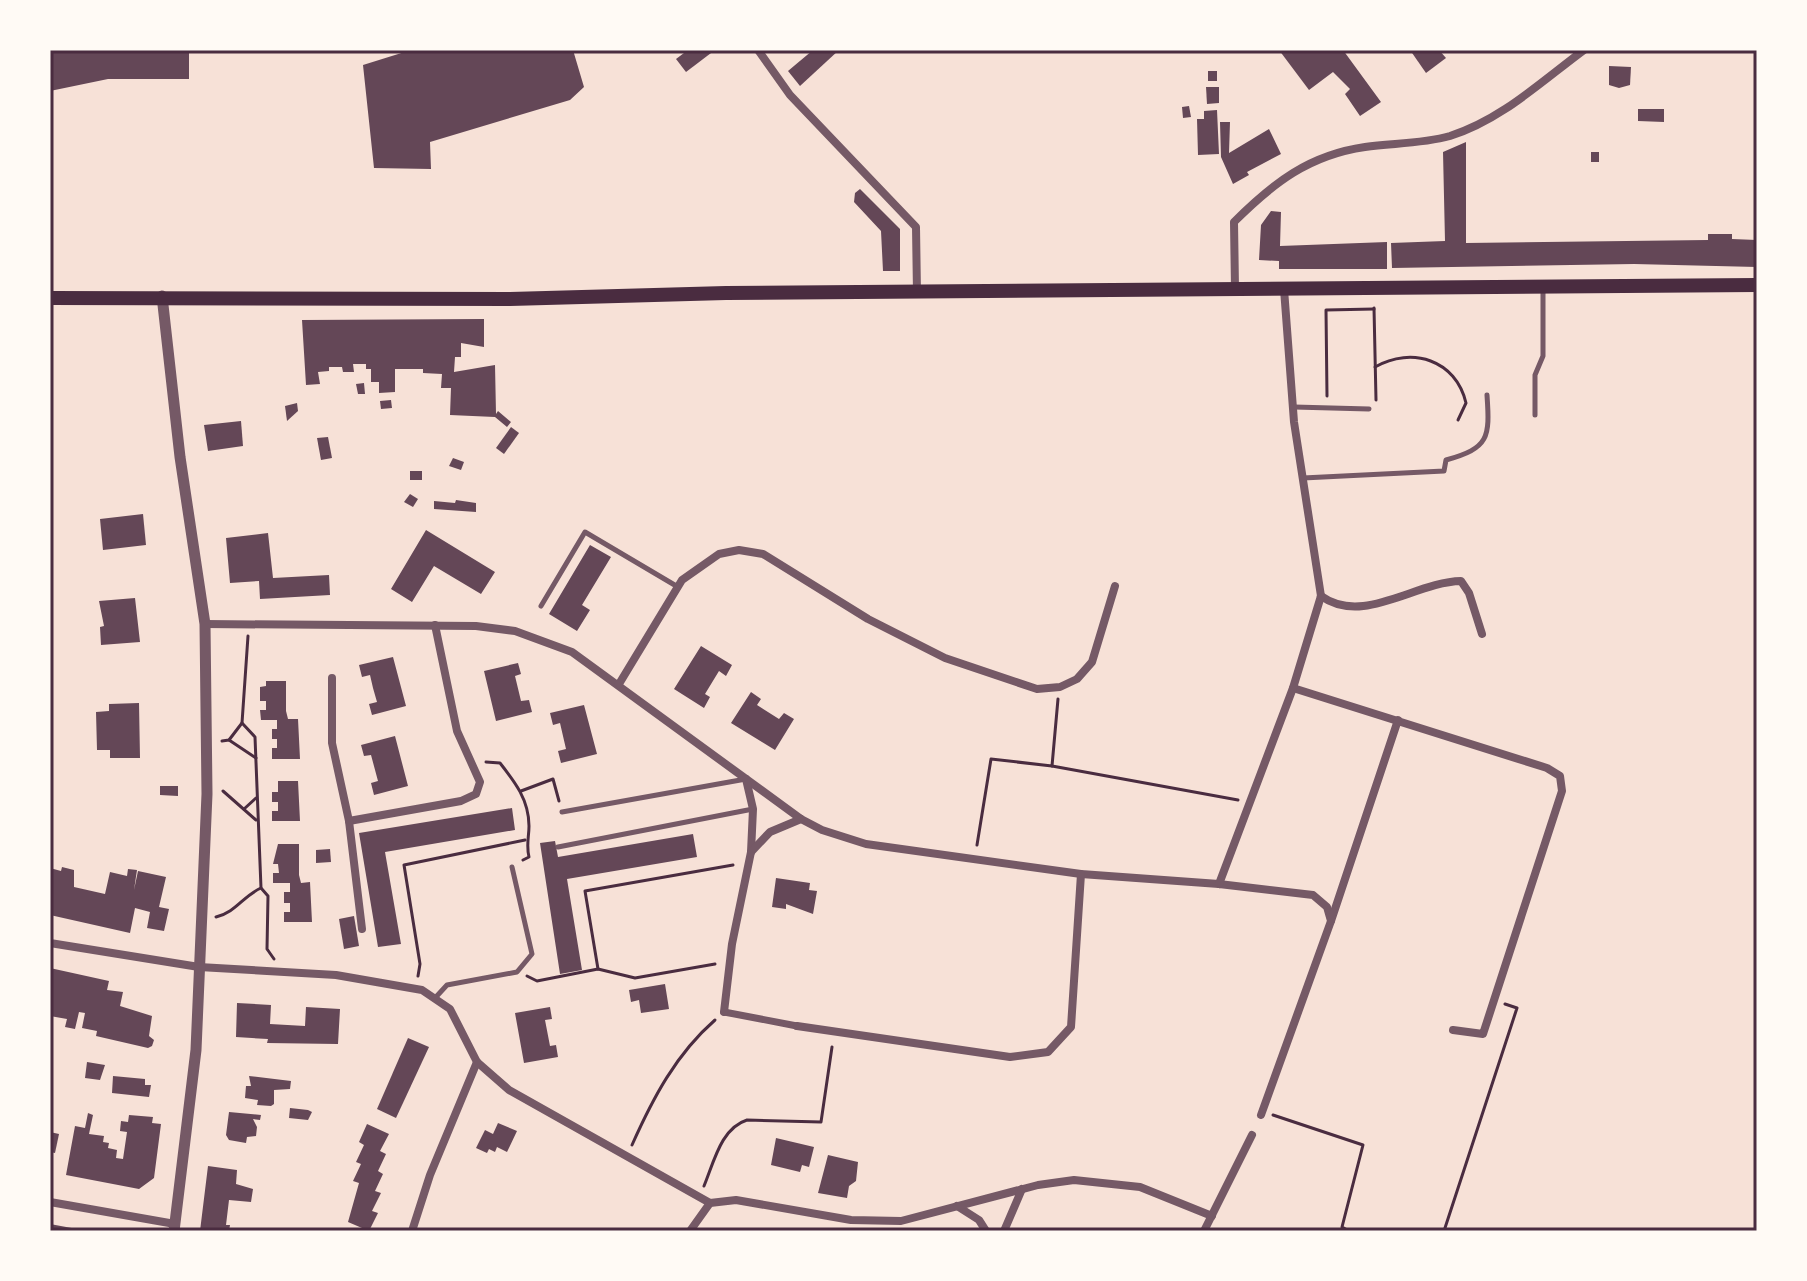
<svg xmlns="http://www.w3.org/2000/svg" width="1807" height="1281" viewBox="0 0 1807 1281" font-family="'IBM Plex Serif',serif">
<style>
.building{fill:#644757}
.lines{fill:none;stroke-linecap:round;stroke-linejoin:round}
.path{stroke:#4a2c40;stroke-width:3}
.service{stroke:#755966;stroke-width:5}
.pedestrian{stroke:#755966;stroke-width:7}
.minor{stroke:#755966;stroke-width:8}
.tertiary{stroke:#755966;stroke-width:11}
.primary{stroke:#4a2c40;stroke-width:14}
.neatline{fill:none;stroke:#4a2c40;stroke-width:3}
</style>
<rect width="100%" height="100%" fill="#f7e1d7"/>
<!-- building -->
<g class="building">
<path d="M50,50H189V79H108L50,91Z"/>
<path d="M411,50H573L584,87L570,100L430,142L431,169L374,168L363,65Z"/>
<path d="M688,50H715L686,72L676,59Z"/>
<path d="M813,50H839L800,86L788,71Z"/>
<path d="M1279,50H1343L1381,102L1360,116L1345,94L1350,89L1333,72L1309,90Z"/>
<path d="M1410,50H1439L1446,58L1426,73Z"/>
<path d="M1609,66L1631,67L1630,85L1619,88L1609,85Z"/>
<rect x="1208" y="71" width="9" height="10"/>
<path d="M1206,87H1219V103L1207,104Z"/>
<path d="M1189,106L1191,117L1183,118L1182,107Z"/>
<path d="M1638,109H1664V122L1638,121Z"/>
<path d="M1217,110L1219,154L1198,155L1197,119H1204V111Z"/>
<path d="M1220,122H1230L1229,153L1269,129L1281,154L1247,172L1249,175L1233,184L1221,157Z"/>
<path d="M1466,142V243L1708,240V234H1732V239L1757,240V267L1634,264L1392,268L1391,243L1445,241L1443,152Z"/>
<rect x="1591" y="152" width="8" height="10"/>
<path d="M860,189L900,229V271H883L881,231L854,202L855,193Z"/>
<path d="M1271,211L1281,212L1280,246L1387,242V269H1279V261L1259,260L1261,225Z"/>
<path d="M484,319V347L461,343V357H455L454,372L495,365L496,414L498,411L511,422L507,427L495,417L450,415L451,388H441L442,374L423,373V369H395V392L379,393V382H371V369H366V364H353L354,372H343L342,367H329V371L318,372L320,384L306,385L302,320Z"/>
<path d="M364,383L365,394H358L356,384Z"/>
<path d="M391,400L392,408L381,409L380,401Z"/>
<path d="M297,403L298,411L287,421L285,406Z"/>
<path d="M241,421L243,446L208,451L204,425Z"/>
<path d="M511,427L519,433L504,454L496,448Z"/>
<path d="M328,437L332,458L321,460L317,438Z"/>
<path d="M453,458L464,462L461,470L449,466Z"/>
<rect x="410" y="471" width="12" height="9"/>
<path d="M410,494L418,499L413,507L404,502Z"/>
<path d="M456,500L476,503V512L434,509V501L455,503Z"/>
<path d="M143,514L146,545L103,550L100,519Z"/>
<path d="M426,530L495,572L481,594L434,566L412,602L391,589Z"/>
<path d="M268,533L273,578L329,575L330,595L260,599L259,581L230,583L226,538Z"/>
<path d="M590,545L611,557L582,605L590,610L577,631L549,614Z"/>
<path d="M135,598L140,642L101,645L100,627L104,626L99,601Z"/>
<path d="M701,646L732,665L726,676L719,671L705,694L710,697L704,708L674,689Z"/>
<path d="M393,657L406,706L372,715L369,704L377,702L373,688L370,675L362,677L359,665Z"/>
<path d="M518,663L521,674L515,676L521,701L529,700L532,712L496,721L484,671Z"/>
<path d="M266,681H286V711L288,719H298L300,759H272V748H277V739H272V729H277V720H261L260,710H266V701H260V687L266,686Z"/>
<path d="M751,692L761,699L757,705L779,719L784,713L794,719L775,750L731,723Z"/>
<path d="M139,703L140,758H110V750H97L96,712L109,711V704Z"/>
<path d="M584,705L597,754L561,763L558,751L566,749L560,723L553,725L550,713Z"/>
<path d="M395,736L408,786L374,795L371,783L378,781L371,755L364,756L361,745Z"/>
<path d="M278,781H298L300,821H272V811H278V802H272V792H278Z"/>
<path d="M160,786H178V796L160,795Z"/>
<path d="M512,808L515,830L385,852L401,944L378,947L359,833Z"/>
<path d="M693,834L697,857L567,879L582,970L560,974L540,843L555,841L558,857Z"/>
<path d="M278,844H299V875L301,883L310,882L312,922H284V912H290V903H284V892H290V883H273V873H279L278,864H273Z"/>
<path d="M330,849L331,862L316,863V850Z"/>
<path d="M62,867L74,870V887L105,894L110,872L127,876L128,869L137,870L134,890L138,871L166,877L159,907L169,909L164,931L147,928L150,912L135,908L130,933L50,915V868L61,871Z"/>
<path d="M776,878L810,883L809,890L817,891L813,914L786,904V909L772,907Z"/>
<path d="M354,916L359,946L344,949L339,919Z"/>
<path d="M50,968L109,981L107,990L123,992L120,1006L152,1016L149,1036L154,1040L152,1046L148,1048L96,1036L97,1031L82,1028L85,1013L79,1012L75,1029L65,1027L67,1019L50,1016Z"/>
<path d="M665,984L669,1009L641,1013L639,1000L631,1002L629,990Z"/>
<path d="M237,1003L271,1005L270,1024L305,1026L306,1007L340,1009L338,1044L267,1043L268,1039L236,1037Z"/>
<path d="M550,1007L552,1019L545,1020L550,1046L556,1045L558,1057L524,1063L515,1013Z"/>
<path d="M408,1038L429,1047L396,1118L377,1109Z"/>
<path d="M87,1062L105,1065L100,1080L85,1078Z"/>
<path d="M113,1076L145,1079V1085H151L149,1097L112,1093Z"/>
<path d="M249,1076L291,1081L290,1089L274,1090V1104L271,1106L257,1105L258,1100L245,1098L246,1086H251Z"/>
<path d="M290,1108L308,1110L312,1112L308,1120L289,1118Z"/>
<path d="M229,1112L261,1115L260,1120L253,1119L257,1127L256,1136L247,1137L246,1143L229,1140L226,1135Z"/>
<path d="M88,1113L93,1115L89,1134L104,1136L103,1142L109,1143L108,1148L117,1150L116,1158L123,1159L127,1132L120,1131L121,1121L128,1122L129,1115L153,1117L152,1123L161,1124L154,1178L139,1189L66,1175L75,1126L85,1128Z"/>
<path d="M498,1123L517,1131L507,1152L497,1147L495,1152L489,1149L487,1153L476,1148L485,1130L493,1134Z"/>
<path d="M367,1124L389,1134L380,1151L386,1154L378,1171L383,1174L375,1191L381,1193L372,1211L378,1213L369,1231L348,1222L359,1183L353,1181L361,1164L356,1162L364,1145L359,1142Z"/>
<path d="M50,1132L59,1134L55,1153L50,1152Z"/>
<path d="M776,1138L814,1147L809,1167L802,1165L800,1172L771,1165Z"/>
<path d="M828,1155L858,1162L856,1181L849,1186L847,1198L818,1193Z"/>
<path d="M208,1166L237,1170L236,1184L253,1189L251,1202L229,1200L226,1225H230L229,1231H200Z"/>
<path d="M50,1224L77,1229V1231H50Z"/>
</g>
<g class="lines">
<!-- path -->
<g class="path">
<path d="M1374,308L1376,400"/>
<path d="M1375,367C1412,346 1456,360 1466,403L1458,420"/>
<path d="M1327,396L1326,310L1374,309"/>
<path d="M248,636L242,723L255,737L261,888L268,896L267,949L274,959"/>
<path d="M229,740L256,758"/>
<path d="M222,741L229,740L242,723"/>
<path d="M486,762L500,763C515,782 529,800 529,826C529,837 526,845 529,857L523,860"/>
<path d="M1052,766L1238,800"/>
<path d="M223,791L256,820"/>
<path d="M521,791L553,779L559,801"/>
<path d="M244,809L256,798"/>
<path d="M977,845L991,759L1052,766L1058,699"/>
<path d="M216,917C236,912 243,896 261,888"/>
<path d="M598,969L585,891L733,865"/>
<path d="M418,976L420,964L404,865L525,840"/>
<path d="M527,976L537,981L598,969L635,978L715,964"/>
<path d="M1273,1115L1363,1145L1342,1227L1349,1231"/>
<path d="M632,1145C653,1098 676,1054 715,1020"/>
<path d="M704,1186C714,1162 721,1128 747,1120L821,1122L832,1047"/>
<path d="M1444,1231L1517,1008L1505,1004"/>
</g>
<!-- service -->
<g class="service">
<path d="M1294,407L1369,409"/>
<path d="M1535,415V375L1543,356V289"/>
<path d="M1303,478L1444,471L1446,460C1489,448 1490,438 1487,395"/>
<path d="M541,606L585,532L678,587"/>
<path d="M562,812L746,779"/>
<path d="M558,847L753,809"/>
<path d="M435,998L447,985L517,972L532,954L512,867"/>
</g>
<!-- pedestrian -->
<path class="pedestrian" d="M724,1012L797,1026"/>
<!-- minor -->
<g class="minor">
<path d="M758,50L790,95L916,227L917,293"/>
<path d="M1235,288L1234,222C1273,183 1309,155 1365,147C1393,143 1421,144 1450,136C1501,120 1542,81 1584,50"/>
<path d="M1321,596C1363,626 1415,582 1461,581L1469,593L1482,634"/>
<path d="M205,624L476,626L515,631L572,652L801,819L822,830L866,844L1081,874L1219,884L1313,895L1327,907L1331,921L1261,1115"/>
<path d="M332,678V743L349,821L461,801L476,794L480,782L457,731L435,625"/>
<path d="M619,684L682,580L719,554L739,550L763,554L868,619L945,658L1037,689L1060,687L1077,679L1092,662L1115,586"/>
<path d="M1293,688L1547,768L1560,776L1562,791L1483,1034L1453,1030"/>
<path d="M746,779L753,809L751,852"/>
<path d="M349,821L362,929"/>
<path d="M1219,884L1293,688L1321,596L1294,422L1284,289"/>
<path d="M1331,921L1398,720"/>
<path d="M50,943L199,967L336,975L422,990L450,1009L477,1062L509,1090L710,1203"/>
<path d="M724,1012L732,944L751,852L770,832L801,819"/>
<path d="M797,1026L1010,1057L1048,1052L1071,1027L1081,874"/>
<path d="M50,1202L175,1224"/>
<path d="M957,1206L979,1220L986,1231"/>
<path d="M412,1231L430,1175L477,1062"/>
<path d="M690,1231L710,1203L736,1200L851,1220L901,1221L1038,1185L1074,1180L1140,1187L1212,1216"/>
<path d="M1004,1231L1022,1189"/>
<path d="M1204,1231L1252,1135"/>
</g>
<!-- tertiary -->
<path class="tertiary" d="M162,296L180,457L205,624L207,794L196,1050L174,1231"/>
<!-- primary -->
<path class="primary" d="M50,298L510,299L726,293L1757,285"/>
</g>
<!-- border -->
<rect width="1807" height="1281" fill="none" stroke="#fffaf5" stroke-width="104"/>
<rect x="52" y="52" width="1703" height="1177" class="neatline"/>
</svg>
